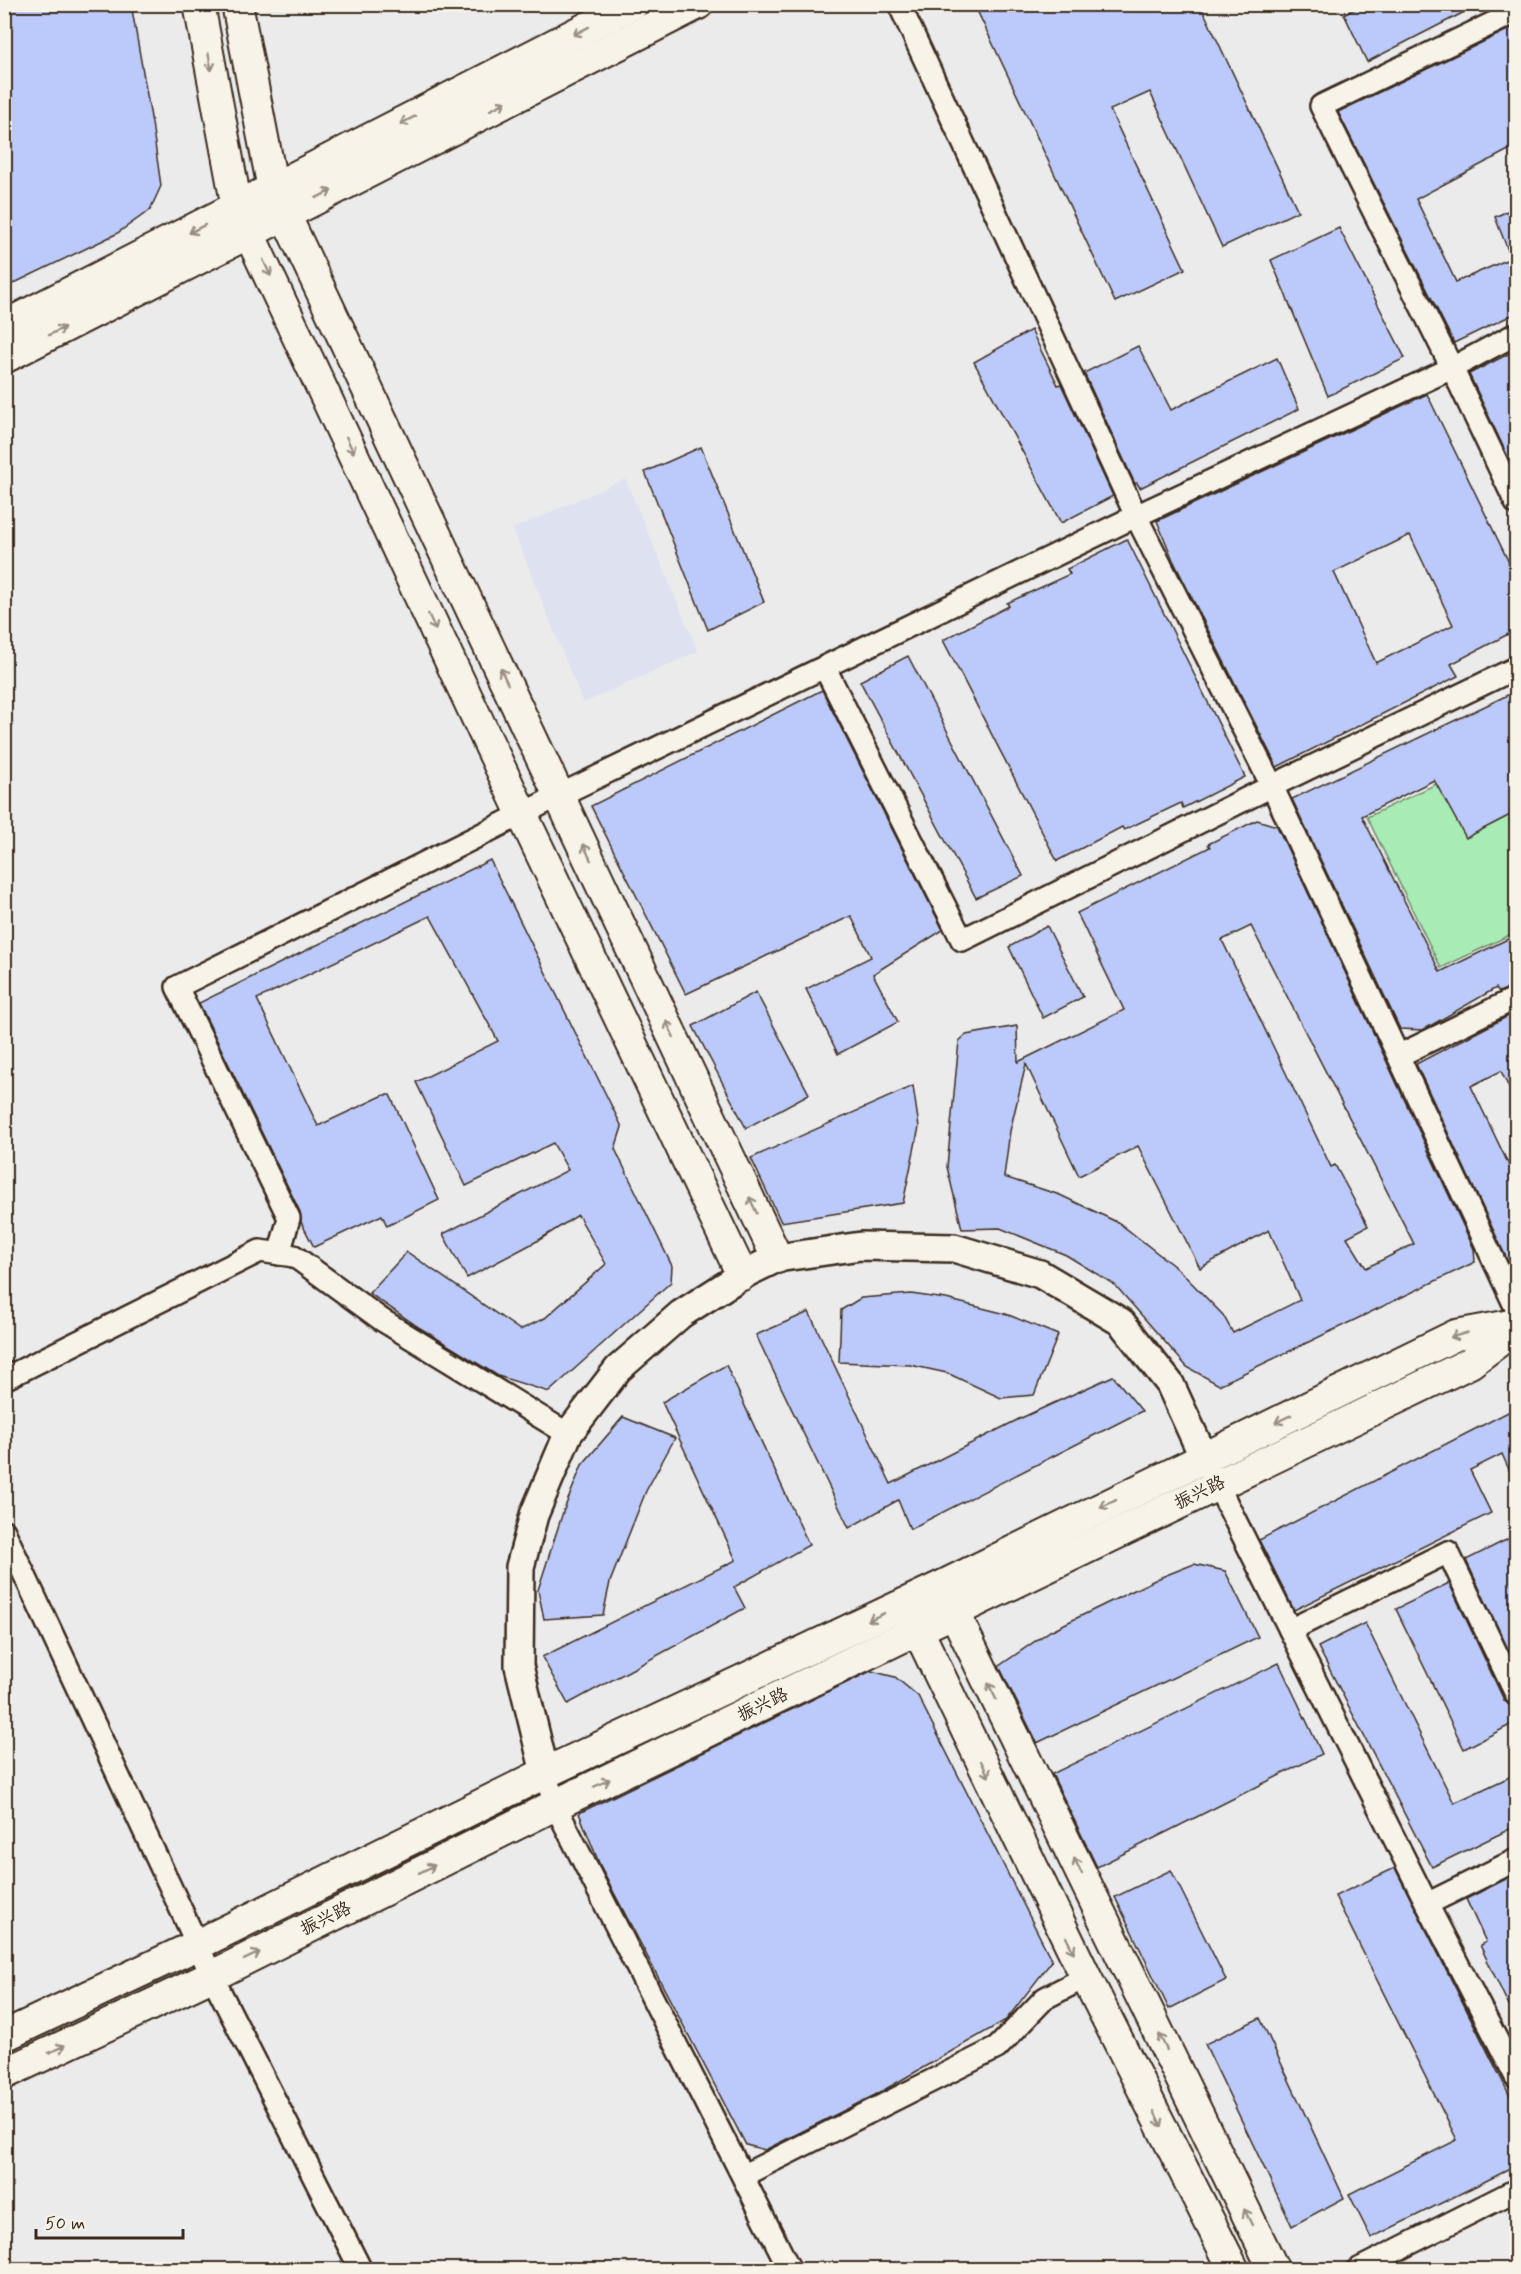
<svg xmlns="http://www.w3.org/2000/svg" width="1521" height="2274" viewBox="0 0 1521 2274" font-family="Mynerve,'LXGW WenKai TC',sans-serif">
<style>
.built{fill:#dde1f0}
.green{fill:#a8ebb5;stroke:#728a6a;stroke-width:1.5}
.building{fill:#bbcafa;stroke:#3b2a1e;stroke-width:1.5;fill-rule:evenodd}
.lines{fill:none;stroke-linecap:round;stroke-linejoin:round}
.minor-casing{stroke:#3b2a1e;stroke-width:26}
.tertiary-casing{stroke:#3b2a1e;stroke-width:32}
.secondary-casing{stroke:#3b2a1e;stroke-width:34}
.minor{stroke:#f7f3e8;stroke-width:21}
.tertiary{stroke:#f7f3e8;stroke-width:27}
.secondary{stroke:#f7f3e8;stroke-width:30}
.oneway{stroke:#998e83}
.labels{text-anchor:middle;dominant-baseline:central;stroke-width:6;stroke-linejoin:round;paint-order:stroke}
.street-label{font-size:18px;fill:#3b2a1e;stroke:#f7f3e8}
</style>
<rect width="100%" height="100%" fill="#ebebec"/>
<filter id="ink" filterUnits="userSpaceOnUse"><feTurbulence type="fractalNoise" baseFrequency=".0167" numOctaves="2"/><feDisplacementMap in="SourceGraphic" scale="12" xChannelSelector="R" yChannelSelector="G"/><feConvolveMatrix kernelMatrix="1 2 1 2 8 2 1 2 1" color-interpolation-filters="sRGB"/></filter>
<g filter="url(#ink)">
<!-- built -->
<path class="built" d="M625,479L698,651L583,703L513,529Z"/>
<!-- green -->
<path class="green" d="M1516,746V932L1441,968L1367,817Z"/>
<!-- building -->
<g class="building">
<path d="M4,4H131L152,123L161,186L150,210L116,234L4,288Z"/>
<path d="M974,4H1200L1298,211L1222,247L1150,92L1110,110L1185,269L1115,302Z"/>
<path d="M1365,4H1480L1367,62L1344,14Z"/>
<path d="M1516,26V146L1416,199L1456,282L1511,258L1495,217L1516,207V313L1454,343L1338,112Z"/>
<path d="M1339,228L1405,358L1328,396L1271,260Z"/>
<path d="M1031,330L1058,385L1061,384L1113,496L1061,523L974,362Z"/>
<path d="M1138,346L1171,410L1277,358L1299,409L1140,488L1137,483L1135,484L1084,373Z"/>
<path d="M1516,350V474L1469,374Z"/>
<path d="M1427,394L1516,577V630L1451,664L1458,676L1277,767L1173,560L1157,521ZM1410,535L1453,625L1376,663L1334,572Z"/>
<path d="M701,447L764,602L708,630L645,472Z"/>
<path d="M1127,539L1245,777L1183,808L1181,803L1124,830L1122,827L1057,861L943,640L1009,606L1007,603L1070,574L1067,569Z"/>
<path d="M908,656L1023,876L976,898L860,681Z"/>
<path d="M822,690L943,930L873,974L898,1022L838,1054L806,989L871,957L851,916L686,994L591,806Z"/>
<path d="M1516,691V812L1466,838L1434,780L1362,816L1440,972L1516,935V985L1499,992L1496,988L1423,1030L1400,1029L1292,799Z"/>
<path d="M1257,820L1277,826L1474,1249L1475,1262L1219,1385L1187,1367L1115,1285L1066,1255L1000,1228L962,1229L947,1167L959,1041L966,1035L1017,1026L1018,1062L1124,1010L1077,913L1210,847L1208,844ZM1251,926L1414,1244L1366,1268L1347,1237L1368,1226L1335,1165L1331,1167L1222,940ZM1026,1064L1079,1176L1138,1146L1200,1268L1269,1230L1300,1300L1233,1333L1223,1315L1179,1270L1119,1223L1060,1195L1004,1177L1010,1131Z"/>
<path d="M490,860L622,1127L615,1149L672,1266L671,1282L549,1392L498,1376L420,1328L369,1293L407,1252L520,1330L545,1318L606,1264L578,1215L539,1240L467,1278L443,1234L568,1170L553,1143L466,1186L416,1082L498,1041L430,916L257,999L318,1126L384,1095H390L439,1200L387,1226L382,1215L314,1247L301,1222L300,1212L199,1003Z"/>
<path d="M1047,926L1083,997L1043,1018L1009,947Z"/>
<path d="M756,992L809,1094L746,1128L693,1026Z"/>
<path d="M1516,1012V1103L1501,1071L1471,1086L1516,1180V1268L1510,1266L1416,1064Z"/>
<path d="M913,1086L919,1127L903,1203L781,1222L751,1158Z"/>
<path d="M911,1294L946,1299L1006,1314L1058,1335L1034,1395L1001,1398L947,1373L910,1365L839,1362L841,1310L861,1298Z"/>
<path d="M809,1312L891,1484L1019,1419L1113,1376L1142,1411L910,1529L898,1500L849,1528L756,1335Z"/>
<path d="M726,1365L809,1545L734,1587L745,1608L568,1704L542,1657L736,1560L662,1402Z"/>
<path d="M1516,1408V1485L1502,1454L1470,1470L1491,1513L1294,1610L1259,1540Z"/>
<path d="M623,1417L675,1438L646,1491L610,1582L603,1615L544,1619L538,1590L563,1512L582,1465Z"/>
<path d="M1516,1535V1666L1466,1560Z"/>
<path d="M1194,1564L1225,1571L1258,1637L1037,1743L999,1666L1050,1631L1159,1578Z"/>
<path d="M1449,1583L1504,1700L1509,1705L1516,1707V1722L1464,1749L1396,1609Z"/>
<path d="M1365,1623L1454,1803L1516,1774V1826L1432,1867L1318,1647Z"/>
<path d="M1279,1663L1322,1754L1097,1867L1052,1774Z"/>
<path d="M871,1671L895,1677L918,1696L1052,1961L1006,2020L877,2094L765,2150L746,2145L601,1868L579,1813Z"/>
<path d="M1395,1868L1516,2108V2166L1371,2238L1349,2194L1457,2140L1335,1896Z"/>
<path d="M1171,1870L1226,1980L1169,2009L1115,1897Z"/>
<path d="M1516,1874V2021L1480,1945L1486,1942L1466,1899Z"/>
<path d="M1260,2018L1344,2198L1292,2226L1205,2044Z"/>
</g>
<g class="lines">
<defs>
<g id="minor">
<path d="M899,4L1136,516L1272,786L1516,1308"/>
<path d="M1516,12L1321,106L1452,368L1516,503"/>
<path d="M825,668L962,940L1272,786L1516,668"/>
<path d="M1400,1055L1516,998"/>
<path d="M279,1254L289,1218L177,987L560,795L1136,516L1452,368L1516,334"/>
<path d="M4,1379L260,1251L294,1256L382,1320L568,1434"/>
<path d="M1211,1472L1427,1904L1516,2077"/>
<path d="M4,1531L212,1976L361,2270"/>
<path d="M1290,1630L1448,1552L1516,1694"/>
<path d="M545,1773L555,1805L790,2270"/>
<path d="M1427,1904L1516,1860"/>
<path d="M744,2175L997,2048L1045,1998L1086,1977"/>
<path d="M1357,2270L1516,2190"/>
</g>
<path id="tertiary" d="M545,1773L519,1666L520,1567L534,1515L568,1434L618,1369L681,1314L742,1275L777,1258L861,1246L954,1248L1040,1274L1121,1322L1170,1384L1204,1458"/>
<g id="secondary">
<path d="M199,4L237,208L522,814L742,1275"/>
<path d="M237,4L273,189L777,1258"/>
<path d="M4,326L633,4"/>
<path d="M4,358L698,4"/>
<path d="M948,1594L955,1614L1274,2270"/>
<path d="M910,1614L1086,1977L1234,2270"/>
<path d="M4,2036L197,1945L545,1773L944,1585L1456,1335L1516,1324"/>
<path d="M4,2074L212,1976L555,1805L1470,1363L1516,1328"/>
</g>
</defs>
<!-- minor casing -->
<use href="#minor" class="minor-casing"/>
<!-- tertiary casing -->
<use href="#tertiary" class="tertiary-casing"/>
<!-- secondary casing -->
<use href="#secondary" class="secondary-casing"/>
<!-- minor -->
<use href="#minor" class="minor"/>
<!-- tertiary -->
<use href="#tertiary" class="tertiary"/>
<!-- secondary -->
<use href="#secondary" class="secondary"/>
</g>
<!-- one-way arrows -->
<defs><path id="oneway-shaft" d="M-6 0H5M1.5-3L5.5 0L1.5 3" fill="none" stroke-width="1.6" stroke-linecap="round" stroke-linejoin="round" transform="scale(1.5)"/></defs>
<g class="oneway">
<use href="#oneway-shaft" transform="translate(581 31) rotate(153)"/>
<use href="#oneway-shaft" transform="translate(210 62) rotate(79)"/>
<use href="#oneway-shaft" transform="translate(498 106) rotate(-27)"/>
<use href="#oneway-shaft" transform="translate(408 120) rotate(153)"/>
<use href="#oneway-shaft" transform="translate(324 194) rotate(-27)"/>
<use href="#oneway-shaft" transform="translate(197 229) rotate(153)"/>
<use href="#oneway-shaft" transform="translate(267 268) rotate(65)"/>
<use href="#oneway-shaft" transform="translate(57 331) rotate(-27)"/>
<use href="#oneway-shaft" transform="translate(350 445) rotate(65)"/>
<use href="#oneway-shaft" transform="translate(432 622) rotate(65)"/>
<use href="#oneway-shaft" transform="translate(504 676) rotate(-115)"/>
<use href="#oneway-shaft" transform="translate(587 852) rotate(-115)"/>
<use href="#oneway-shaft" transform="translate(670 1029) rotate(-115)"/>
<use href="#oneway-shaft" transform="translate(753 1205) rotate(-115)"/>
<use href="#oneway-shaft" transform="translate(1459 1335) rotate(164)"/>
<use href="#oneway-shaft" transform="translate(1283 1419) rotate(154)"/>
<use href="#oneway-shaft" transform="translate(1108 1504) rotate(154)"/>
<use href="#oneway-shaft" transform="translate(876 1617) rotate(155)"/>
<use href="#oneway-shaft" transform="translate(992 1691) rotate(-116)"/>
<use href="#oneway-shaft" transform="translate(985 1769) rotate(64)"/>
<use href="#oneway-shaft" transform="translate(602 1783) rotate(-26)"/>
<use href="#oneway-shaft" transform="translate(1078 1866) rotate(-116)"/>
<use href="#oneway-shaft" transform="translate(427 1869) rotate(-26)"/>
<use href="#oneway-shaft" transform="translate(1070 1945) rotate(64)"/>
<use href="#oneway-shaft" transform="translate(252 1956) rotate(-26)"/>
<use href="#oneway-shaft" transform="translate(1163 2042) rotate(-116)"/>
<use href="#oneway-shaft" transform="translate(57 2049) rotate(-25)"/>
<use href="#oneway-shaft" transform="translate(1158 2119) rotate(63)"/>
<use href="#oneway-shaft" transform="translate(1248 2217) rotate(-116)"/>
</g>
</g>
<g class="labels">
<!-- street labels -->
<g class="street-label">
<text transform="translate(1200 1493) rotate(-26)">振兴路</text>
<text transform="translate(763 1705) rotate(-26)">振兴路</text>
<text transform="translate(326 1919) rotate(-26)">振兴路</text>
</g>
</g>
<!-- margin -->
<rect width="1521" height="2274" fill="none" stroke="#f7f3e8" stroke-width="24"/>
<rect x="12" y="12" width="1497" height="2250" fill="none" stroke="#3b2a1e" stroke-width="2" filter="url(#ink)"/>
<!-- scale -->
<path d="M36 2229v9h147v-9" fill="none" stroke="#3b2a1e" stroke-width="3"/>
<text x="45" y="2229" font-size="18" fill="#3b2a1e" stroke="#f7f3e8" stroke-width="4.5" paint-order="stroke">50 m</text>
</svg>
